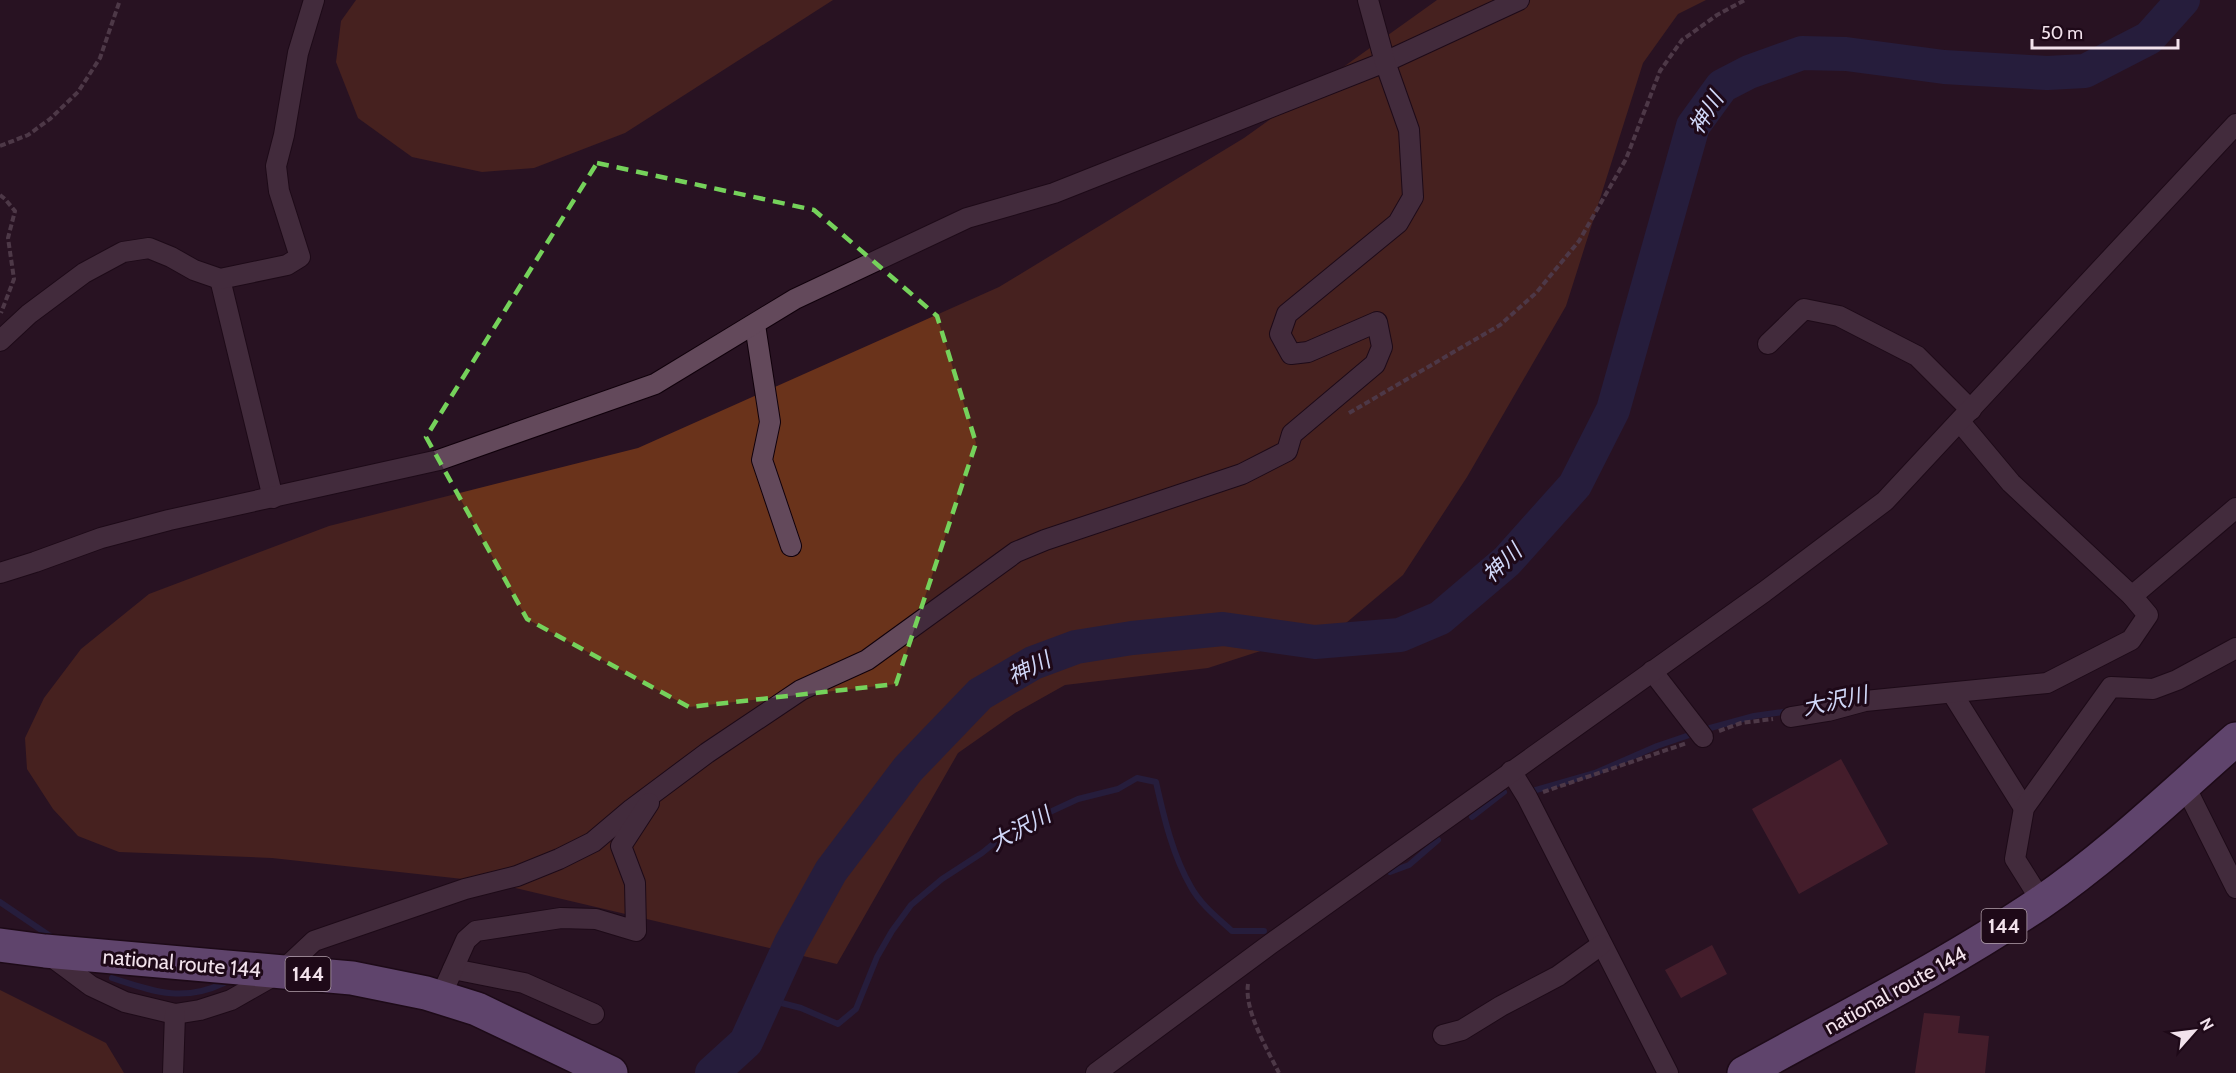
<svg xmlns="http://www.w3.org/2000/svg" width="2236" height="1073" viewBox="0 0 2236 1073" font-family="Cabin,'Noto Sans JP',sans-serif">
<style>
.forest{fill:#6a331b}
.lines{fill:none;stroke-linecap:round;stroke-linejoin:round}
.stream{stroke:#242a5b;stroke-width:6}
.river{stroke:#242a5b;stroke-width:34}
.building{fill:#662b36}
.street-casing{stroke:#10010b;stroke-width:22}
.highway-casing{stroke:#10010b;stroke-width:36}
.path{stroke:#7a6774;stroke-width:4;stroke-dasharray:6 3;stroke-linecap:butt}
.street{stroke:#63495b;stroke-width:20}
.highway{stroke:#a380c5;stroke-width:33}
.marked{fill:none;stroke:#75d25b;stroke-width:4.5;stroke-dasharray:12 8;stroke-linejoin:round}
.labels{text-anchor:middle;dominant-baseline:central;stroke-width:6;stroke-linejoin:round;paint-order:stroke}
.shield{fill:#1e0918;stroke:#b2a1ac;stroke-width:1.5}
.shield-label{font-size:20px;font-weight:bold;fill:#f2e2ec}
.street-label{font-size:21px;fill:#f2e2ec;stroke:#1e0918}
.water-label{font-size:22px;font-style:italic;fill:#d0d7f8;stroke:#1e0918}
</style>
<rect width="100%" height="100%" fill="#281222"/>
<!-- forest -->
<g class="forest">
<path d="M356,0H833L625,133L534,168L482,172L412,157L358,118L336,62L341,21Z"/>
<path d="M1437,0H1706L1678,14L1643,63L1566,306L1467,477L1403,575L1346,623L1208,668L1065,685L1015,713L958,753L837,964L490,882L272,858L119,852L78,836L53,809L27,769L25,738L44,698L81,649L149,594L329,526L638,448L999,287L1244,138Z"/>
<path d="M0,990L106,1043L124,1073H0Z"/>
</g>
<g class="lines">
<!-- stream -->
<g class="stream">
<path d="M1529,792L1595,773L1657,746L1710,728L1754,716L1790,711"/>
<path d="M1472,817L1504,792"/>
<path d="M1390,872L1409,865L1438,840"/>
<path d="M0,902L53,938"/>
<path d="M112,978C153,991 182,1003 224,983"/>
<path d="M766,999L801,1008L838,1024L856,1009L877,957L892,931L911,905L942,879L982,853L1009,831L1078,799L1118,789L1137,778L1156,782C1164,818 1173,856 1191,887C1201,905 1218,918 1232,931H1264"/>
</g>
<!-- river -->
<path class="river" d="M712,1073L746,1042L791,943L831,871L908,769L980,694L1033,663L1076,647L1132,638L1223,629L1315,642L1400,635L1440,618L1507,561L1575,485L1613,410L1693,126L1722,86L1749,72L1802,53L1846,54L1944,67L2047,73L2085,71L2149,38L2183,0"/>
</g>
<!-- building -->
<g class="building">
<path d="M1841,759L1888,844L1799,894L1752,809Z"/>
<path d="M1712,945L1727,974L1681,998L1665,970Z"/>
<path d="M1924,1013L1960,1016L1958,1033L1989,1036L1985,1073H1915Z"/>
</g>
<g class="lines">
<defs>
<g id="street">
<path d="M220,279L273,498"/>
<path d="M755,325L770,422L762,460L791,546"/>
<path d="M0,341L29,314L84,273L123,252L149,248L171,257L194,270L220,279L287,265L300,257L279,191L276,166L284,135L298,53L314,0"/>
<path d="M1768,344L1804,309L1839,316L1917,356L1971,410"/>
<path d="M0,573L35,562L101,538L169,520L439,460L655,384L795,299L967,218L1054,193L1385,62L1519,0"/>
<path d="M2132,596L2236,508"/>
<path d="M1652,671L1703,737"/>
<path d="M1952,693L2024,808"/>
<path d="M1791,717L1828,711L1865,701L2047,683L2131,640L2148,615L2132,596L2011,483L1960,422"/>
<path d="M1511,771L1527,797L1668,1073"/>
<path d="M2184,784L2236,888"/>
<path d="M2042,902L2015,859L2024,808L2111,687L2153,689L2177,680L2236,648"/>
<path d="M48,954L91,986L125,1002L175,1014L200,1010L231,1000L282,971L314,941L465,889L517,876L559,859L593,842L632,809L707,753L801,690L867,660L1016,552L1045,540L1242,474L1287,451L1292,434L1375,364L1382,347L1377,322L1308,352L1291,354L1280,334L1287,314L1398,223L1413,197L1409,130L1385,62L1368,0"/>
<path d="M453,969L524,983L594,1014"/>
<path d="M440,998L466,940L476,931L561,918L596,919L636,931L635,883L621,846L649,803"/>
<path d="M1443,1035L1462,1030L1501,1006L1558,976L1601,945"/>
<path d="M173,1073L175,1014"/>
<path d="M1096,1073L1269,945L1764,592L1885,501L2236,124"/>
</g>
<g id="highway">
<path d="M0,945L45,951L352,978L426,993L477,1009L611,1073"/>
<path d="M1744,1073C1843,1018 1945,967 2040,903C2110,855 2172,795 2236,739"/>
</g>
</defs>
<!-- street casing -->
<use href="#street" class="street-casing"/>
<!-- highway casing -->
<use href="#highway" class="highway-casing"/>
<!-- path -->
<g class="path">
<path d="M0,146L28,135L50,119L78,92L100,58L120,0"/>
<path d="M0,195L5,199L15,211L8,238L14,279L1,313"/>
<path d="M1349,413L1500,325L1536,293L1579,241L1626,159L1660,71L1682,40L1717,15L1745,0"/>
<path d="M1719,731L1741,723L1773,719"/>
<path d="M1543,792L1687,743"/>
<path d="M1248,984C1244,1010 1267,1049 1279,1073"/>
</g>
<!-- street -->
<use href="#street" class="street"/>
<!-- highway -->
<use href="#highway" class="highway"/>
</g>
<!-- marked area -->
<path d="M0 0H2236V1073H0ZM597,163L814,210L937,316L976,443L896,684L689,707L527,619L426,437Z" fill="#281222" fill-opacity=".55" fill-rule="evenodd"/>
<path class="marked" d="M597,163L814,210L937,316L976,443L896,684L689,707L527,619L426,437Z"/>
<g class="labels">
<!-- shield labels -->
<g class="shield">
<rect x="1981.5" y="909" width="45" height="34" rx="4.5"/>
<rect x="285.5" y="957" width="45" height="34" rx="4.5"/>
</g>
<g class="shield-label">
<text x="2004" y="926">144</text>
<text x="308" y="974">144</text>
</g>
<!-- street labels -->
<g class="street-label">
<text transform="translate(182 963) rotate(5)">national route 144</text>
<text transform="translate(1895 990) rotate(-29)">national route 144</text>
</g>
<!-- water labels -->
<g class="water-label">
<text transform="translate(1706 113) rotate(-58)">神川</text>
<text transform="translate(1502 563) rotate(-44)">神川</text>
<text transform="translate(1029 668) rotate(-26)">神川</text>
<text transform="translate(1835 701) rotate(-12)">大沢川</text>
<text transform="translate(1020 829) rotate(-29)">大沢川</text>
</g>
</g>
<!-- north arrow -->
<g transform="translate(2194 1031) rotate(62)" stroke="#1e0918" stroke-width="4.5" paint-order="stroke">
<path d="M0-4.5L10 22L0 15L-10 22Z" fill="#f2e2ec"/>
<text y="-9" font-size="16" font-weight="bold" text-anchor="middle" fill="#f2e2ec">N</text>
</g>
<!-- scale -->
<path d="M2032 39v9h146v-9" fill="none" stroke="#f2e2ec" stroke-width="3"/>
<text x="2041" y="39" font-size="18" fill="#f2e2ec" stroke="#1e0918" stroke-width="4.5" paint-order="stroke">50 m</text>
</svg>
